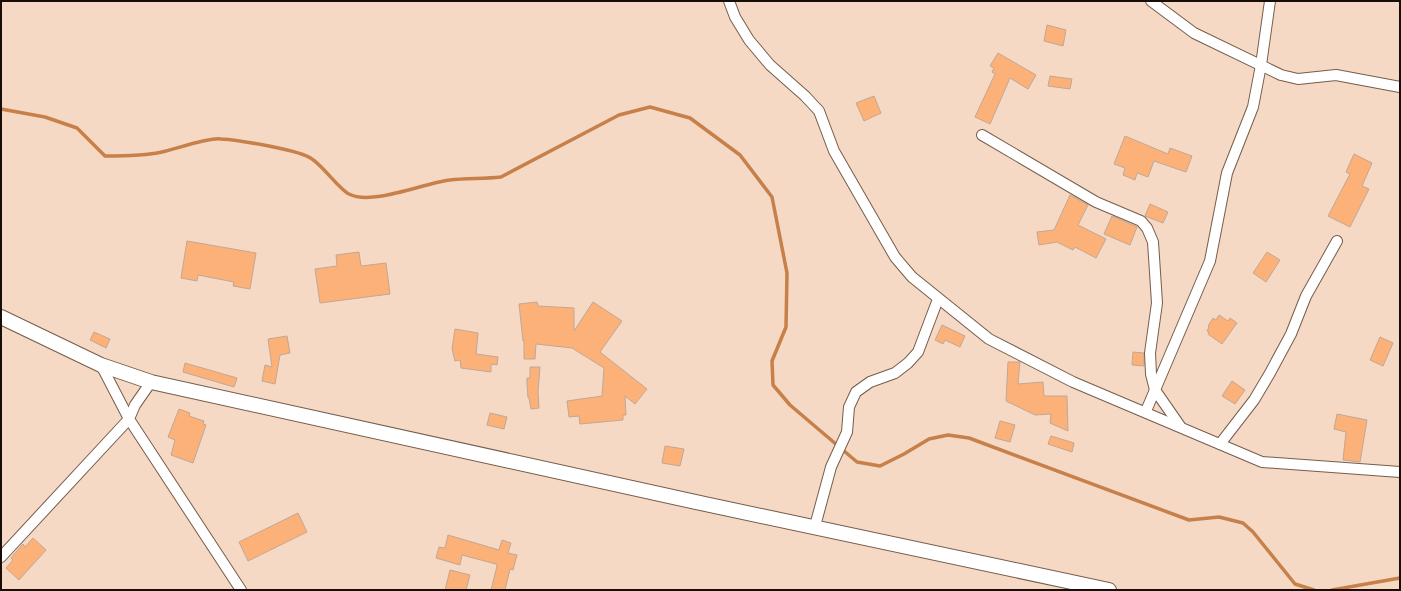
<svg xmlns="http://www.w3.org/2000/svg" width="1401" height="591" viewBox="0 0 1401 591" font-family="Barlow,sans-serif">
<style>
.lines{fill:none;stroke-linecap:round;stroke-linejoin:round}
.stream{stroke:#c78049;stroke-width:3.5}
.building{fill:#fcb179;stroke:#c2a794}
.minor-casing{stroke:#755d4b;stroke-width:12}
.secondary-casing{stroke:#755d4b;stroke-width:16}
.minor{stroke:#fff;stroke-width:10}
.secondary{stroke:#fff;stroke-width:14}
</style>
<rect width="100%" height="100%" fill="#f5d9c5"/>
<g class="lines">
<!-- stream -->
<g class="stream">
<path d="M1,109L45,117L77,128L105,156C124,156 144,156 162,152C177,149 208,137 221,139C238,140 301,150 312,159C324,167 339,189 349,194C372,206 424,183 450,180C466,178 484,179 501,177L619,115L650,107L690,118L740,155L772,197L787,273L786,327L772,361L773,385L790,405L857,462L880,466L904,454L929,439L948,435L969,438L1189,520L1219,517L1243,523L1253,532L1295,584L1314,590"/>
<path d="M1332,590L1400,578"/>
</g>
</g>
<!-- building -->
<g class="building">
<path d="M1047,25L1066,30L1063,46L1044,41Z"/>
<path d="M998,53L1036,75L1028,89L1010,78L990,124L975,117L995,74L992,72L994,68L990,66Z"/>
<path d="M1050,76L1072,79L1070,89L1048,86Z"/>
<path d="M874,96L881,113L864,121L856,103Z"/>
<path d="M1125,136L1168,154L1170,148L1192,156L1186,172L1154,161L1148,177L1137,173L1135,180L1123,175L1125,168L1114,164Z"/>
<path d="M1354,154L1372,163L1362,186L1369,189L1350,227L1328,216L1350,174L1346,172Z"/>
<path d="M1070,195L1088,205L1078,225L1106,239L1096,258L1075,247L1073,250L1057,242L1039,245L1037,232L1054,230Z"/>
<path d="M1150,204L1168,212L1163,223L1145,216Z"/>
<path d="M1112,216L1137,227L1130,245L1104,234Z"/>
<path d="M187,241L256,253L250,289L233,286L234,282L198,275L197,281L181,278Z"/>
<path d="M359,252L361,266L386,263L390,294L320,303L315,269L337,266L336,255Z"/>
<path d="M1267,252L1280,260L1266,282L1253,273Z"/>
<path d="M537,302L538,306L574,308V331L593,302L622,321L600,352L647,389L635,404L625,396L626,415H623V420L580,424L579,416L569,417L567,401L602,396L604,368L572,348L536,344L535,359H524V340L523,341L519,304Z"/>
<path d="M1219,315L1228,321L1230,318L1237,323L1222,344L1208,334L1209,332L1207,331L1209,327L1208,326L1213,318L1216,320Z"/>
<path d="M942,325L965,336L960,347L945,340L943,344L935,340Z"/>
<path d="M455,329L478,333L476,354L498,357L497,365L491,364V372L461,368L460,360L455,361L452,349Z"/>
<path d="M94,332L110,339L106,348L90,340Z"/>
<path d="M287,336L290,353L280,355L275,384L262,381L265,365L272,367L268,339Z"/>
<path d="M1380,337L1393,343L1383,366L1370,360Z"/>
<path d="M1133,352L1144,353V366L1132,365Z"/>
<path d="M1008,362H1020L1018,384L1043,382L1044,396H1067L1068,431L1050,423L1051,414L1035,415L1006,401Z"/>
<path d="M185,363L237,378L234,387L183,372Z"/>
<path d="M530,367H540L538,392L539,408L531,409L529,398H528L527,383V378H530Z"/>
<path d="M1232,381L1245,390L1235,404L1222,396Z"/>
<path d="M179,409L190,413L189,416L204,421L203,424L206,425L193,463L171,455L175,440L168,437Z"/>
<path d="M490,413L507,417L504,429L487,425Z"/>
<path d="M1337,414L1367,420L1360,462L1343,460L1346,432L1334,429Z"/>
<path d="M1000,421L1015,425L1010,442L995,438Z"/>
<path d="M1051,436L1074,443L1072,452L1048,444Z"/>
<path d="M665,446L684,449L680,466L662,463Z"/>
<path d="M298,513L307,532L248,561L239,542Z"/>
<path d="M448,535L499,550L502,540L511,543L508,553L517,555L513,570L510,569L505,590H491L497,566L496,564L462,555L460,565L436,558L439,547L445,548Z"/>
<path d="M33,538L46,550L19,580L6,568L13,560L11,558L23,544L25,547Z"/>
<path d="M450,570L470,575L466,590H445Z"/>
</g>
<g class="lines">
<defs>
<g id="minor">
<path d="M729,1L735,17L749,40L770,65L805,96L819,111L834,151L895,257L912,277L989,339L1073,382L1262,462L1400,472"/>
<path d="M1151,1L1194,33L1281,75L1298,79L1336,75L1400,87"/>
<path d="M982,135L1096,202L1141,221L1147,228L1153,242L1157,303L1150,353L1151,374L1155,390L1180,426"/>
<path d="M101,365L129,419L241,590"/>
<path d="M1146,411L1210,261L1227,173L1253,107L1261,65L1270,1"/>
<path d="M1220,444L1254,400L1270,373L1291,334L1306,296L1337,241"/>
<path d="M815,526L831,467L847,432L849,407L856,392L870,382L895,373L908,363L918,352L938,299"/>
<path d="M1,557L129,419L135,405L151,382"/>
</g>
<path id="secondary" d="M1,317L101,365L151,382L705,504L1109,590"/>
</defs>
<!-- minor casing -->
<use href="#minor" class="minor-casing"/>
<!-- secondary casing -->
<use href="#secondary" class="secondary-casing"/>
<!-- minor -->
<use href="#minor" class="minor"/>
<!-- secondary -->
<use href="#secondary" class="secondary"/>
</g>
<!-- border -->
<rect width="1401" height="591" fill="none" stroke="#170e07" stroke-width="4"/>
</svg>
